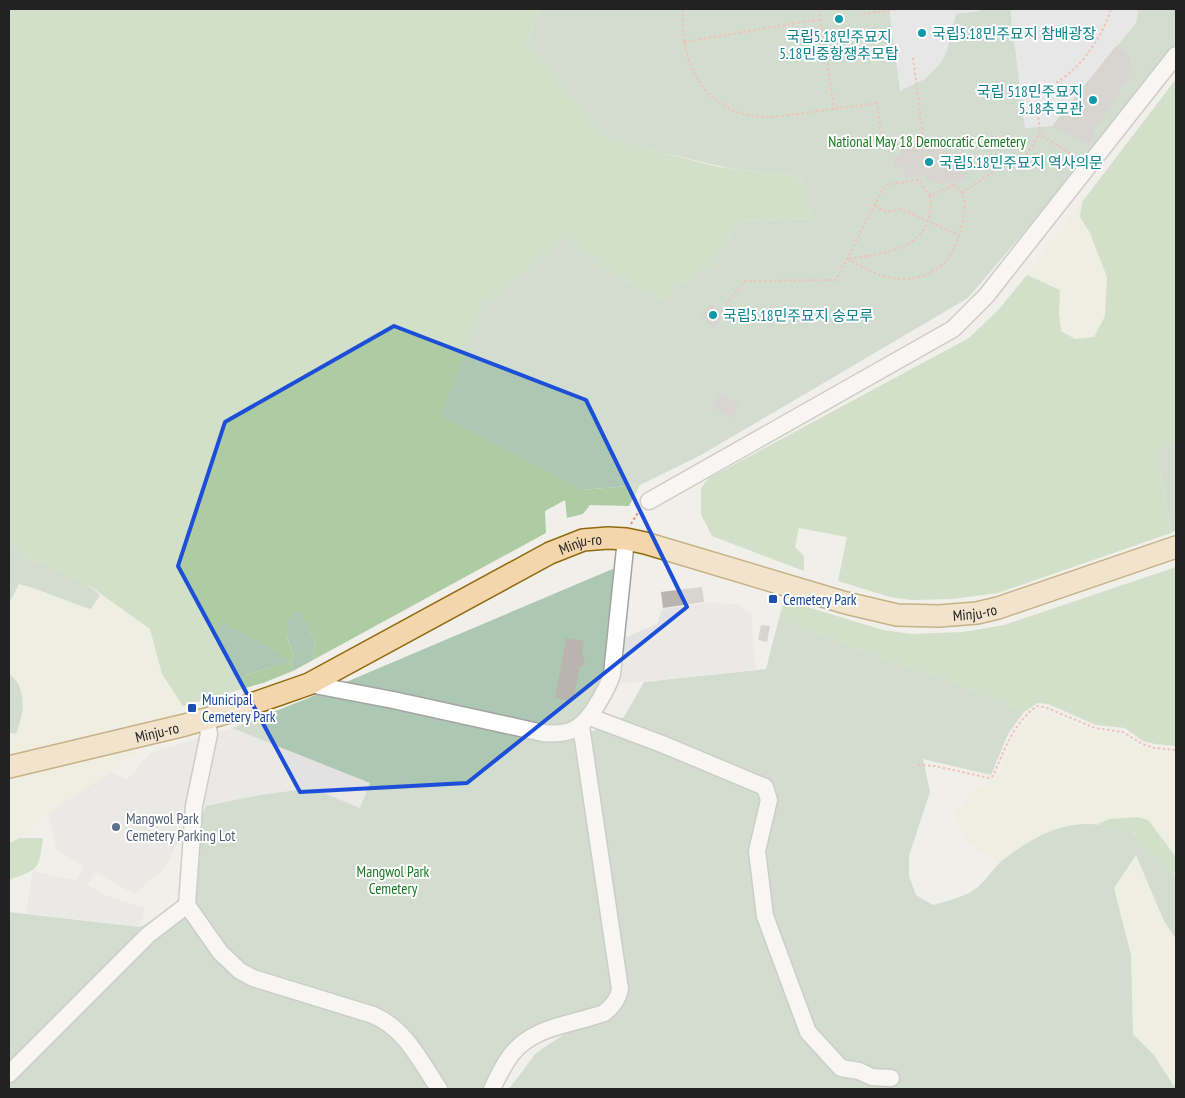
<svg xmlns="http://www.w3.org/2000/svg" width="1185" height="1098" viewBox="0 0 1185 1098" font-family="'PT Sans Narrow','Noto Sans KR',sans-serif">
<style>
.farmland{fill:#ebedd7}
.forest{fill:#aecca3;fill-rule:evenodd}
.cemetery{fill:#adc8b2}
.parking{fill:#e2e2e2}
.plaza{fill:#dedee7}
.building{fill:#bab4af}
.lines{fill:none;stroke-linecap:round;stroke-linejoin:round}
.minor-casing{stroke:#a3a3a3;stroke-width:19}
.major-casing{stroke:#91690f;stroke-width:24}
.path{stroke:#ed8c7f;stroke-width:2;stroke-dasharray:2.5 2.5;stroke-linecap:butt}
.minor{stroke:#fff;stroke-width:16}
.major{stroke:#f4d6ac;stroke-width:21}
.marked{fill:none;stroke:#1d4ed8;stroke-width:4;stroke-linejoin:round}
.culture-dot{fill:#0f9aa8;stroke:#fff;stroke-width:2}
.transit-dot{fill:#1a4fb4;stroke:#fff;stroke-width:2}
.service-dot{fill:#5c6f8a;stroke:#fff;stroke-width:2}
.labels{text-anchor:middle;dominant-baseline:central;stroke-width:4;stroke-linejoin:round;paint-order:stroke}
.culture-label{font-size:15px;fill:#0d838f;stroke:#fff;text-anchor:start}
.park-label{font-size:15px;fill:#177921;stroke:#fff}
.street-label{font-size:15px;fill:#222;stroke:#fff}
.transit-label{font-size:15px;fill:#164399;stroke:#fff;text-anchor:start}
.service-label{font-size:15px;fill:#4e5e75;stroke:#fff;text-anchor:start}
</style>
<rect width="100%" height="100%" fill="#f1efea"/>
<!-- farmland -->
<g class="farmland">
<path d="M1082,202L1080,217L1090,233L1107,277L1105,316L1094,337L1075,339L1061,331L1059,313L1060,290L1027,275Z"/>
<path d="M18,584L42,590L68,602L91,609L100,595L150,629L162,674L183,706L176,714L9,754V744L16,734L19,685L9,673V604Z"/>
<path d="M1038,710L1094,731L1122,735L1140,747L1153,751L1176,753V857L1148,820L1109,819L1098,824L1064,826L1046,833L1030,841L1001,862L983,853L966,839L955,814L976,788L996,779L1014,737L1032,714Z"/>
<path d="M133,746L135,752L111,772L48,813L20,838L9,843V775Z"/>
<path d="M1136,854L1163,919L1176,939V1085H1173L1154,1055L1133,1034L1131,955L1114,888Z"/>
</g>
<!-- forest -->
<g class="forest">
<path d="M9,9H540L527,43L605,138L719,167L800,177L813,218L740,221L709,266L658,300L609,270L564,236L581,490L640,485L629,506L590,505L583,514L567,518L565,500L545,511L546,533L313,660L315,642L300,611L286,635L294,655L290,662L293,671L263,683L183,706L162,674L150,629L84,582L46,563L28,559L9,541ZM273,649L289,662L249,674L232,683Z"/>
<path d="M1176,79V440L1157,453L1171,533L998,593L952,599L912,600L890,597L838,581L847,537L799,528L795,547L804,556V571L712,536L701,514V488L709,478L969,338L999,309L1027,275L1060,290L1059,313L1061,331L1075,339L1094,337L1105,316L1107,277L1090,233L1080,217L1082,202Z"/>
<path d="M1176,567V746L1155,744L1143,741L1125,728L1096,725L1048,704L1038,703L1024,712L947,679L907,667L779,618L784,600L883,630L911,634L963,632L1004,625Z"/>
<path d="M1138,817L1148,820L1176,857V872L1174,874L1141,846L1136,834L1098,824L1109,819Z"/>
<path d="M20,838H43C39,870 39,869 9,880V843Z"/>
</g>
<!-- cemetery -->
<g class="cemetery">
<path d="M540,9H1176V43L1053,198L968,298L701,455L640,485L581,490L441,416L482,306L565,236L609,270L658,300L709,266L740,221L813,218L800,177L728,168L605,139L527,43Z"/>
<path d="M1176,440V530L1171,533L1157,453Z"/>
<path d="M9,541L28,559L46,563L84,582L100,595L91,609C66,602 44,590 19,584L9,604Z"/>
<path d="M615,568L607,660L602,680L584,712L614,991L604,1003L589,1012L531,1028C505,1043 498,1064 484,1089H9V912L140,927L174,909L183,892V837L198,828L232,728L306,699Z"/>
<path d="M300,610L315,642L313,660L293,671L290,662L249,674L232,683L217,630L221,622L273,649L290,662L294,655L286,635L288,619Z"/>
<path d="M779,618L907,667L947,679L1024,712L1008,734L991,775L923,759L930,792L909,856V876L916,895L933,905C949,900 967,897 979,886C988,878 994,867 1003,860C1037,834 1069,817 1113,827C1125,830 1135,832 1144,841L1141,846L1174,874L1176,877V939L1163,919L1136,855L1114,888L1131,955L1133,1034L1154,1055L1173,1085H1176V1089H509L536,1053L566,1033L601,1023L621,1008L629,989L588,733L624,717L644,682L766,669Z"/>
<path d="M9,673C12,677 18,681 19,686C26,702 22,719 16,734L9,733Z"/>
</g>
<!-- parking -->
<g class="parking">
<path d="M710,603L738,604L751,613L756,670L617,684L622,639L657,624L662,609Z"/>
<path d="M232,728L370,783L360,808L324,793L298,790L260,795L182,811L179,840L164,869L134,894L95,872L88,885L104,895L145,908L140,927L26,913L33,871L77,881L84,866L57,850L48,813L111,772L127,780L150,753Z"/>
</g>
<!-- plaza -->
<g class="plaza">
<path d="M889,9H980V11L956,14L947,51L940,64L925,79L900,91Z"/>
<path d="M1010,9H1139L1136,23L1052,126L1025,128Z"/>
</g>
<!-- building -->
<g class="building">
<path d="M1116,46L1122,48L1130,56L1132,67L1128,78L1100,122L1094,128V135L1089,145L1052,126Z"/>
<path d="M947,144L949,154L963,152L967,180L937,184V180L927,181L926,175L905,178L903,166L894,168L893,157L901,156L900,150Z"/>
<path d="M711,302L726,313L714,328L700,317Z"/>
<path d="M720,394L739,404L732,418L713,407Z"/>
<path d="M702,587L704,602L663,608L661,592Z"/>
<path d="M761,625L770,626L767,642L758,640Z"/>
<path d="M566,638L584,641L582,656L585,657L583,666H580L573,701L555,698Z"/>
</g>
<g class="lines">
<defs>
<g id="minor">
<path d="M649,501L953,329L986,296L1176,55"/>
<path d="M309,684L393,700L543,733C572,736 584,727 598,703C604,693 609,685 612,674L626,539"/>
<path d="M590,717L662,744L765,787L769,800L757,851L765,916L808,1032L841,1068L859,1071L872,1077L891,1078"/>
<path d="M206,719L209,734L194,806L187,905L220,952L240,971L253,978L373,1015C405,1028 421,1062 439,1089"/>
<path d="M9,1074L148,935L187,905"/>
<path d="M492,1089C497,1078 503,1066 511,1055C533,1026 571,1025 604,1013C612,1007 618,1000 620,989L581,726"/>
</g>
<g id="major">
<path id="s1" d="M9,767L185,725L223,714L309,684L550,553L583,540L608,538L626,539L645,543L846,603L897,615L939,616L977,613L998,608L1176,547"/>
</g>
</defs>
<!-- minor casing -->
<use href="#minor" class="minor-casing"/>
<!-- major casing -->
<use href="#major" class="major-casing"/>
<!-- path -->
<g class="path">
<path d="M683,9C679,62 703,114 763,117C777,118 792,114 805,113C829,109 853,107 877,103L882,143L923,136L913,58"/>
<path d="M819,9L834,109"/>
<path d="M863,14L899,9"/>
<path d="M684,42L821,19"/>
<path d="M1078,159L1040,134L1036,92C1072,81 1100,44 1111,9"/>
<path d="M953,185C956,187 960,190 962,193C971,208 956,254 943,264C935,272 919,278 908,279C885,281 867,269 847,259C886,253 936,249 930,196Z"/>
<path d="M962,193L997,169L1025,156L1040,134"/>
<path d="M875,206L887,212L901,209L959,235"/>
<path d="M726,305L744,281L836,280L885,185L918,180L930,196"/>
<path d="M631,524L639,511"/>
<path d="M918,765L935,766L989,778L993,776C1004,751 1013,723 1037,706L1047,708L1095,728L1123,732L1142,744L1154,748L1176,750"/>
</g>
<!-- minor -->
<use href="#minor" class="minor"/>
<!-- major -->
<use href="#major" class="major"/>
</g>
<!-- marked area -->
<path d="M0 0H1185V1098H0ZM394,326L586,400L687,607L467,783L300,792L178,566L225,422Z" fill="#f1efea" fill-opacity=".55" fill-rule="evenodd"/>
<path class="marked" d="M394,326L586,400L687,607L467,783L300,792L178,566L225,422Z"/>
<!-- markers -->
<g class="culture-dot">
<circle cx="839" cy="19" r="5"/>
<circle cx="922" cy="33" r="5"/>
<circle cx="1093" cy="100" r="5"/>
<circle cx="929" cy="162" r="5"/>
<circle cx="713" cy="315" r="5"/>
</g>
<g class="transit-dot">
<rect x="768" y="594" width="10" height="10" rx="2.5"/>
<rect x="187" y="703" width="10" height="10" rx="2.5"/>
</g>
<circle class="service-dot" cx="116" cy="827" r="5"/>
<g class="labels">
<!-- culture labels -->
<g class="culture-label">
<text x="932" y="33">국립5.18민주묘지 참배광장</text>
<text x="839" y="36" text-anchor="middle">국립5.18민주묘지<tspan x="839" dy="17">5.18민중항쟁추모탑</tspan></text>
<text x="1083" y="91" text-anchor="end">국립 518민주묘지<tspan x="1083" dy="17">5.18추모관</tspan></text>
<text x="939" y="162">국립5.18민주묘지 역사의문</text>
<text x="723" y="315">국립5.18민주묘지 숭모루</text>
</g>
<!-- park labels -->
<g class="park-label">
<text x="927" y="141">National May 18 Democratic Cemetery</text>
<text x="393" y="871">Mangwol Park<tspan x="393" dy="17">Cemetery</tspan></text>
</g>
<!-- street labels -->
<g class="street-label">
<text stroke="none"><textPath href="#s1" startOffset="618">Minju-ro</textPath></text>
<text stroke="none"><textPath href="#s1" startOffset="1024">Minju-ro</textPath></text>
<text stroke="none"><textPath href="#s1" startOffset="152">Minju-ro</textPath></text>
</g>
<!-- transit labels -->
<g class="transit-label">
<text x="783" y="599">Cemetery Park</text>
<text x="202" y="699">Municipal<tspan x="202" dy="17">Cemetery Park</tspan></text>
</g>
<!-- service labels -->
<g class="service-label">
<text x="126" y="818">Mangwol Park<tspan x="126" dy="17">Cemetery Parking Lot</tspan></text>
</g>
</g>
<!-- border -->
<rect width="1185" height="1098" fill="none" stroke="#222222" stroke-width="20"/>
</svg>
